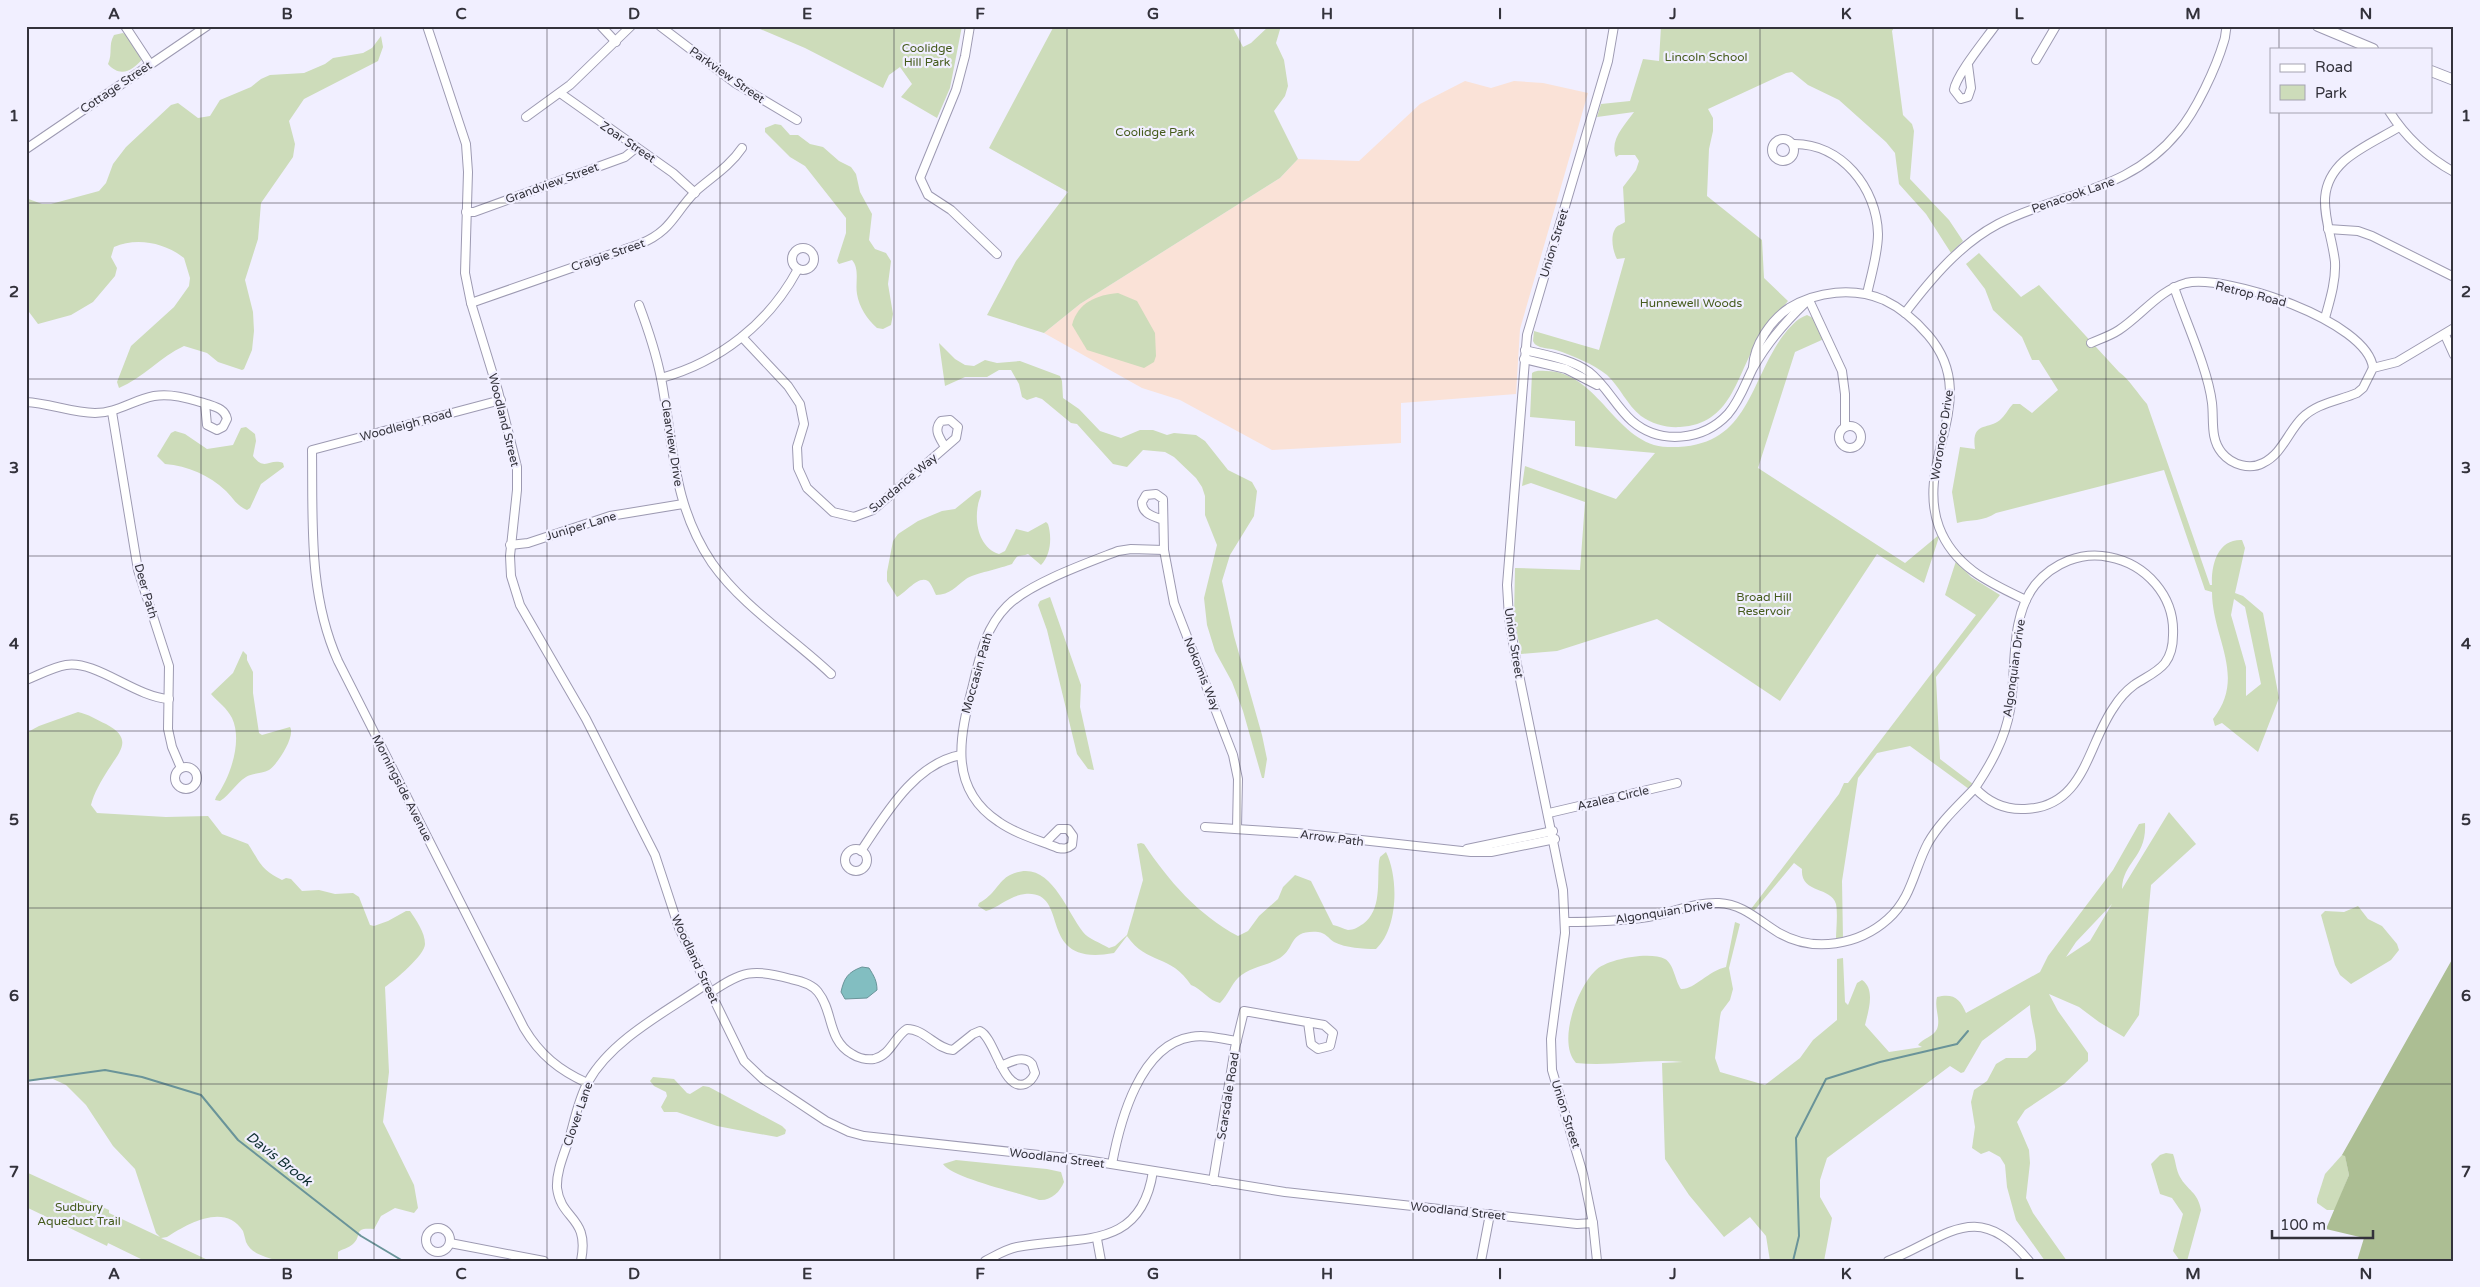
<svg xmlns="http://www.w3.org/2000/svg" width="2480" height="1287" viewBox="0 0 2480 1287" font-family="'Varela Round',sans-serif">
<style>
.medical{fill:#fae2d7}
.green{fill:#cddcba;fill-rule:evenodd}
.forest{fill:#acbe93}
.water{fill:#82bec1;stroke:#6a9499}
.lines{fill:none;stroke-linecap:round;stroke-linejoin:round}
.stream{stroke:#6a9499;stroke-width:2}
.minor-casing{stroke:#9d9ab2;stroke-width:10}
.major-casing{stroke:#9d9ab2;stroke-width:12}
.minor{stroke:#fff;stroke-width:8}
.major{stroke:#fff;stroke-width:10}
.grid{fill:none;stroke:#33323b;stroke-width:1;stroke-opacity:0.55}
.labels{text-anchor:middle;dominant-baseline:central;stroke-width:4.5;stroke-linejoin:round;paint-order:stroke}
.park-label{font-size:12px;fill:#455b1c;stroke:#f1efff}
.street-label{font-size:12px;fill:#33323b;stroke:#f1efff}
.water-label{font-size:14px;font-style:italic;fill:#0f2f31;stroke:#f1efff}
.neatline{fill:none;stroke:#33323b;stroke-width:2}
.grid-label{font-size:16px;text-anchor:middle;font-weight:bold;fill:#33323b}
</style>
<rect width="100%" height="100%" fill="#f1efff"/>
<!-- medical -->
<path class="medical" d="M1465,81L1491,88L1514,81L1543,83L1588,93L1520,329L1516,394L1401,403V443L1272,450L1180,400L1142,388L1044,333L1080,304L1280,178L1298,159L1359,161L1420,104Z"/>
<!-- green -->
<g class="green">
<path d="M753,26H962L950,88L937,118L901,97L912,84L900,67L889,75L883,88L805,48Z"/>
<path d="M1054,26H1232L1243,47L1251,43L1269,26H1281L1276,43L1284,60L1288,86L1285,96L1274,111L1298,159L1280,178L1080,304L1044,333L987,315L1016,261L1068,192L989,148Z"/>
<path d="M1661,26H1895L1892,31L1903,115L1912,124L1914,131L1910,179L1949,220L1963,241L1951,253L1926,214L1899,184L1895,153L1886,142L1839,100L1808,85L1792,72L1786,73L1708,109L1713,118V131L1709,149L1707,196L1762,240L1764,278L1788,301C1777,314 1767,326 1758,340C1736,376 1732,424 1680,427C1667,428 1652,424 1641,416C1627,405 1620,387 1607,375C1593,364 1574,356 1556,350C1551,348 1543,349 1538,346C1535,345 1534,343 1533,341L1534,331L1599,350L1625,258L1617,259C1613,252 1610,237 1615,229C1617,225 1621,225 1625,222L1623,187L1636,170L1639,161L1635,155H1619L1616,157C1609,140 1625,125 1634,112L1597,117L1601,104L1630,101L1643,59L1659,61Z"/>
<path d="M123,33L132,40L143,58C133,71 120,78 108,64C113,53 108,45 114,35Z"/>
<path d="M381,36L383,47L378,61L304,99L289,121L295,144L293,157L261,203L258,239L245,280L253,312L254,331L252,350L244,369L242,370L218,362L207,353L184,346C160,357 143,378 119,388L117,382L131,346L174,307L189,286L190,278L184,258C165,243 137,237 114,247L111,257L117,268L115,276L93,302L71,315L38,324L26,308V198L42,204H51L99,191L106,183L113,164L126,147L171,105L178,103L198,118L210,116L220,100L251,87L261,79L270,75L304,73L325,64L333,58L363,53L372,48Z"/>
<path d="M775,124L781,125L790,135H798L810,144L823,147L839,161L851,167L856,174L860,192L872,214L869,240L875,249L886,253L891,261L888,284L893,314L891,325L883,329L877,328C867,319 859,307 857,294C855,283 860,269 852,260L839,264L837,261L846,233V218L805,166L790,157L765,132V128Z"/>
<path d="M1979,253L2021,297L2039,285L2119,372C2129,379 2138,394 2147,404L2210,585H2212C2211,566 2217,539 2242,540L2245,548L2235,593L2243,596L2263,613L2279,698L2258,752L2222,723L2215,726L2213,719C2247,676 2212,638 2212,592L2205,590L2164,470L1996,513C1983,522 1971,519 1957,523L1952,492L1960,447L1975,449C1971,421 1988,430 2000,420C2005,416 2008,409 2013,404H2020L2032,413L2058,390L2039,360H2032L2022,337L1993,310L1985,289L1966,264ZM2234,599L2245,607L2261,684L2246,696V667L2231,615Z"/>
<path d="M1118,293L1137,301L1155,333L1156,356L1154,362L1144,368L1087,350L1072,325C1078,302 1097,295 1118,293Z"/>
<path d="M1807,315L1813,318L1824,339L1795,352L1758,468L1905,563L1940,534L1924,583L1877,554L1780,701L1657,619L1557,651L1521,654L1514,617L1515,568L1580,570L1585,502L1531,483L1522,486L1525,466L1616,499L1655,453L1575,446V421L1530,417L1532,373C1537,370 1540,371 1546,371C1599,371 1616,446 1668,447C1748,449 1747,387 1782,337C1789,328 1796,319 1807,315Z"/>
<path d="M939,343L955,359L965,365L974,366L985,360L997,363L1020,361L1060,376L1062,381L1063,398L1079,409L1100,431L1121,438L1140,430H1153L1167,435L1174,433L1196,435L1205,441L1228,470L1252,482L1257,491L1254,516L1230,555L1222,581L1234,636L1262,735L1267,759L1264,778H1262L1243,711L1232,682L1215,651L1207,625L1204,598L1217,545L1205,515V496L1202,487L1196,478L1174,457L1165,452L1143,450L1127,467L1113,464L1077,424L1071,423L1042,399L1036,397L1027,400L1022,397L1019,384L1011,370H999L987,377H965L945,386Z"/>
<path d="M246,427L255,434L256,441L253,456C265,472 269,458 283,463L284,467L261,484L250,508L247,510C237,506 233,498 226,491C209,475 188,466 165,464L157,456L171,433L175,431L185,434L207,449L233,445L241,428Z"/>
<path d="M981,490C982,496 979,499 978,505C974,524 980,548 999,554L1005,551L1016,529L1028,532L1046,522L1048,524C1052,537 1051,555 1041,565L1028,554C1017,558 1019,552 1012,564C1002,568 973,574 966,579C956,586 950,595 936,595C934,591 931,583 928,581C918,575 906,593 897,597L887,581V572L893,541L898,534L918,521L942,511L955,509L976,492Z"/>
<path d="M1956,561L1971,577L2000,595L1936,677L1940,759L1977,787L1973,792L1910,746L1877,753L1858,778L1842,881L1843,939L1836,940C1836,929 1838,915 1836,904C1831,886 1800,894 1802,869L1794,863L1754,911L1751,909L1839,794L1844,783H1848L1976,615L1945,595Z"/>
<path d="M1050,597L1081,685L1080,707L1094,770L1088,769L1077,754L1047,630L1038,605L1040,601Z"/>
<path d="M243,651L247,655V660L253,672V693L259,733L262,735L290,727C296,736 277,765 269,770C262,774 252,773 246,777C236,783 230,795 220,801L215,800L216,797C230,778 243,741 232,718C227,708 218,702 211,694L233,673Z"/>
<path d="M78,712C88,714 97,720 106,724C134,739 120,751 108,770C101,781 94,793 91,805L97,813L166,817L208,816L222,834L248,844C260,862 260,869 282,880L286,878L291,879L302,891L319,890L335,894L353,893L359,897L370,925L374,926L388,921L406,911H410C416,920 425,932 425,944C425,955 395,980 385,987L389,1072L383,1122L414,1185L418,1208L414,1213L395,1208L381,1216L374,1229C352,1227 363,1235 353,1244C349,1248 342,1249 338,1252V1261H278C266,1257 251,1254 246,1242C245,1238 244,1234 243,1231C225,1202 187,1224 167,1237L161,1238L210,1261H145L108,1243L107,1246L26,1207V1172L109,1210V1213L160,1237L156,1233L135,1169L113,1146L86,1105L66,1085L53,1079L26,1081V733L39,726Z"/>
<path d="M2169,812L2196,844L2151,885L2139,1015L2124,1037L2099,1022L2079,1007L2049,994L2058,1011L2088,1053V1061L2064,1084L2025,1110L2017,1122L2029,1150L2030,1163L2026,1198L2033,1213L2067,1261H2045L2016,1220L2007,1187L2005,1165L2000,1157L1989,1151L1981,1154L1972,1148L1975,1127L1971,1102L1974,1090L1987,1081L1996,1064L2006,1058H2027L2036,1050C2037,1035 2030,1021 2030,1005L1982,1041L1964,1072L1961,1073L1950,1066L1827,1158L1820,1180V1197L1832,1218L1824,1261H1770L1766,1236L1750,1217L1724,1237L1689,1195L1665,1159L1662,1063L1683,1062C1647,1058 1612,1067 1576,1063C1557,1043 1577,988 1595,971C1606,959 1650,951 1665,959C1674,964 1675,981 1681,989C1694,990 1708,971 1726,967L1735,922L1740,924L1729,968L1733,989L1730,1000L1721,1012L1720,1017L1715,1058L1720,1072L1765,1085L1800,1058L1813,1040L1837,1020V959L1843,958L1845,1002L1848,1005L1857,983L1862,980C1876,989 1868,1012 1865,1025L1889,1052L1922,1047L1918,1045C1923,1038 1933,1037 1937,1029C1941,1019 1934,1008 1937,997C1954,993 1960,999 1966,1013L2040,972L2048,956L2113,870L2139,824L2145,823C2147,858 2123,861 2122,889ZM2112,904L2090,941L2066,957L2076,942Z"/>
<path d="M1141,843L1144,844C1168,880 1198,915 1238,936L1248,931L1259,916L1278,899L1283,887L1295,875L1311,881L1333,925C1338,926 1344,929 1348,930C1354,930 1358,927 1363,924C1382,910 1377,883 1379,861L1380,857L1386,852C1399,878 1398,929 1376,949C1363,949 1346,948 1334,942C1328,938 1326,933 1318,932C1288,930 1296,948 1280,958C1267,966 1249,967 1238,978C1231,985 1228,995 1220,1003C1209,1001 1202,989 1191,985C1171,954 1147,965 1127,936L1114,953C1033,968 1073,890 1025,894C1011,895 999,907 986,911L978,906L979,903C995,895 998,881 1010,875C1049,856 1065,909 1083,932C1088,939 1101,943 1109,948L1115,946L1127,935L1143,880L1137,844Z"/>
<path d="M2358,906L2368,919L2382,926L2397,944L2399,950L2391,960L2351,984L2340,975L2335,965L2321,915L2325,911L2344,912Z"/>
<path d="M653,1077L674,1079L687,1093L690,1094L703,1086L709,1087L782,1126L786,1130L785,1134L777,1137L743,1131L717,1126L677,1112H664L661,1107L667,1096L666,1092L654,1086L650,1081Z"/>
<path d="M2166,1153L2173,1154C2176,1162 2176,1170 2180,1177C2187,1190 2198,1192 2201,1210L2187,1261H2180L2173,1251L2183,1214L2172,1198L2160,1194L2151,1164L2160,1155Z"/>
<path d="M2342,1155H2345L2349,1175L2335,1210H2327L2317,1203V1199L2325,1174Z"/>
<path d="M956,1160L1047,1169L1061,1172L1064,1182C1060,1192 1051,1201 1039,1200C1020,1193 952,1178 943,1164Z"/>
</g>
<!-- forest -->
<path class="forest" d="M2454,956V1261H2357L2364,1238L2326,1229L2349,1175L2345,1156L2342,1155Z"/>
<!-- water -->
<path class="water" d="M862,967L869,968C874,976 877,981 877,990L867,998L845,999L841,992C844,978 848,972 862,967Z"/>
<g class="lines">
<!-- stream -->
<g class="stream">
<path d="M26,1081L105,1070L142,1077L201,1095L238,1140L361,1236L403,1261"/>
<path d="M1793,1261L1799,1236L1796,1138L1826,1079L1880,1062L1957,1044L1968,1031"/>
</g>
<defs>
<g id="minor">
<path d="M125,26L150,64"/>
<path d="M427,26L466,144L468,172L465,273L471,303L498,391L517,467V490L510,556L511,576L520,605L586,719L655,855L679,928L744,1061L763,1079L826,1121L849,1132L864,1136L1086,1160L1285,1192L1577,1224L1593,1223"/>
<path d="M601,26L616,42"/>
<path d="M660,26L735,83L797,120"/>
<path d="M970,26L965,56L956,90L920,178L928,195L951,210L997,254"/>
<path d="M2036,60L2056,26"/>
<path d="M1968,65L1971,88L1968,97L1961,99L1954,90C1956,75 1985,40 1995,26"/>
<path d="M560,93L673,173L695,193"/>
<path d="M2389,111C2406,138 2427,157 2454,172"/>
<path d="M526,117L570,85L631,26"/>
<circle cx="1783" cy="150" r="11"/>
<path d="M1793,144C1841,143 1877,188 1878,234C1878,254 1871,275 1867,294"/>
<path d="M26,149L207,26"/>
<path d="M466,212H474L625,157L636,148"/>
<path d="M2328,229L2358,231L2372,236L2454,277"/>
<circle cx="803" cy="259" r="11"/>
<path d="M2174,287C2185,320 2208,369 2212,403C2214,420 2210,439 2222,453C2232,465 2250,470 2263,463C2282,454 2288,432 2302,418C2317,403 2338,401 2357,393L2363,388L2373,368L2397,362L2454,328"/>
<path d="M1809,300L1842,371L1845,394V427"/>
<path d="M471,303L640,244C672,231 674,213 696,191C712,177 730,166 742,148"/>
<path d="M639,305C648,329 656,353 661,378C674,445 672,504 712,563C743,607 792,637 831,674"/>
<path d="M1905,313C1931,279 1960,244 1998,224C2063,191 2128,193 2178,132C2196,111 2216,68 2224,41C2226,36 2225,31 2227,26"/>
<path d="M2325,318C2330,300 2336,281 2335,262C2331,225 2310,192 2344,161C2360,147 2381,138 2399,127"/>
<path d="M2445,335L2454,355"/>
<path d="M742,337L788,386L800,404L804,424L797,447L798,468L807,488L833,512L854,517L873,510L956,438L958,427L950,420L941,421C933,430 940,438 945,447"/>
<path d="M2091,343C2100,339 2110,336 2119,330C2142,315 2159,290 2186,283C2226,274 2368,321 2373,368"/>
<path d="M1525,350C1545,355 1572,359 1589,372C1606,385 1616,407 1632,421C1660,445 1703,441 1728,414C1740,400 1745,384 1753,368C1767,343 1785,322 1805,303"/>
<path d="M1524,359L1566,369L1597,385"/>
<path d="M1753,367C1754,345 1771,320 1789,308C1817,291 1854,287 1884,300C1901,308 1915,320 1928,335C1983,399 1914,459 1939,527C1954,567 1990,583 2026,600"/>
<path d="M661,378C720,362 769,323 798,269"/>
<path d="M501,400L312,450C313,522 308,594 338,661L524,1028C540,1055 559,1070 587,1083"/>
<path d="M26,402C49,403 72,413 95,413C117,413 133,400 154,396C172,393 190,399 207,404C216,407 225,409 227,419L223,427L217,430L207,425L205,404"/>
<path d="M112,412L138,570L169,666L168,729L172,747L181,768"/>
<circle cx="1850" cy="437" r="11"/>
<path d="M1163,520C1153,516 1142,514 1142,502L1146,495L1156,494L1163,499L1164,550L1174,603L1233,755L1238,779L1237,828"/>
<path d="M510,545L528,543L610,516L683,504"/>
<path d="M26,680C39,675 53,667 66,665C96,660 135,697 169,699"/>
<circle cx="186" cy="778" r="11"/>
<path d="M1549,813L1677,783"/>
<path d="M1205,827L1297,833L1471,852H1491L1555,839"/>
<path d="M1045,843L1059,829H1068L1073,836L1072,845C1067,849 1064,849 1058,848C1038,840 1016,834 999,822C947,788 960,735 973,685C980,656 985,628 1007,606C1030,583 1087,563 1118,551L1131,549L1164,550"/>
<path d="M1467,849L1553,831"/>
<circle cx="856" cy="860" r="11"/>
<path d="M861,851C885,815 915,763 961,755"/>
<path d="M1565,922C1593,922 1621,921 1648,917C1672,913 1695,902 1719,903C1743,904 1759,921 1779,933C1814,953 1859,945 1888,919C1912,898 1914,869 1928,843C1940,822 1958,806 1975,788C1989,803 2005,810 2025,809C2085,807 2087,745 2114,707C2119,699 2126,691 2134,685C2144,678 2157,673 2165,663C2171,655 2173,644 2173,635C2175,596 2146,564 2109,557C2082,551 2053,563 2035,585C2009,618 2017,670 2010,710C2005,739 1991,764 1975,788"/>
<path d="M710,993C742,971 753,968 791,979C801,981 812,984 818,992C834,1012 827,1040 852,1054C858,1058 867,1060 874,1059C891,1055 894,1037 907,1029C925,1029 936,1049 953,1050L973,1034L980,1031C995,1038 1003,1092 1025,1084C1030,1082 1033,1078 1035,1073L1032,1064C1024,1054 1010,1062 1001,1066"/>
<path d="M1112,1164C1120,1121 1140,1045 1191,1037C1206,1034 1222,1039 1237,1041"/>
<path d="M1213,1181L1235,1048L1244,1011L1324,1025L1333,1033L1330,1046L1318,1049L1311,1044L1308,1022"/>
<circle cx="438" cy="1240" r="12"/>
<path d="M1097,1239L1101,1261"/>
<path d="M450,1243L544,1261"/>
<path d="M581,1261C590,1216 561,1221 557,1188C556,1171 565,1152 570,1136C575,1118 579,1098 588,1082C611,1040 667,1011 705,985"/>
<path d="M985,1261C995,1256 1006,1249 1017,1247C1077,1235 1141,1253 1153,1171"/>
<path d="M1481,1261L1490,1214"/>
<path d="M1597,1261L1593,1223L1583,1174L1552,1070L1551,1039L1565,933L1563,890L1516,660L1509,618L1507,585L1527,335L1608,61L1614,26"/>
<path d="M1888,1261C1946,1238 1977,1197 2029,1261"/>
</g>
<g id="major">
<path d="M2318,26L2373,49"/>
<path d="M2431,71L2454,80"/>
</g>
</defs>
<!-- minor casing -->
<use href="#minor" class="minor-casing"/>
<!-- major casing -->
<use href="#major" class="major-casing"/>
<!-- minor -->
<use href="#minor" class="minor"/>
<!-- major -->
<use href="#major" class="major"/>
</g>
<!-- grid -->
<path class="grid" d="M201,26V1261M374,26V1261M547,26V1261M720,26V1261M894,26V1261M1067,26V1261M1240,26V1261M1413,26V1261M1586,26V1261M1760,26V1261M1933,26V1261M2106,26V1261M2279,26V49M2279,111V1261M26,203H2454M26,379H2454M26,556H2454M26,731H2454M26,908H2454M26,1084H2454"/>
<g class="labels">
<!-- park labels -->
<g class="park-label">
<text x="927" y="48">Coolidge<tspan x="927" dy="14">Hill Park</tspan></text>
<text x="1706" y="57">Lincoln School</text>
<text x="1155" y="132">Coolidge Park</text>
<text x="1691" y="303">Hunnewell Woods</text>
<text x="1764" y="597">Broad Hill<tspan x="1764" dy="14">Reservoir</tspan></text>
<text x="79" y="1207">Sudbury<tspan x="79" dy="14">Aqueduct Trail</tspan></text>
</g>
<!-- street labels -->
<g class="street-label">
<text transform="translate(727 75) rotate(35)">Parkview Street</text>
<text transform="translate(116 87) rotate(-34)">Cottage Street</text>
<text transform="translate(628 142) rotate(34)">Zoar Street</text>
<text transform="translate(552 183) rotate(-20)">Grandview Street</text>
<text transform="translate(2073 195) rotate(-19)">Penacook Lane</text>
<text transform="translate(1554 243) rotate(-73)">Union Street</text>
<text transform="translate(608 255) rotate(-19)">Craigie Street</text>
<text transform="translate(2251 294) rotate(14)">Retrop Road</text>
<text transform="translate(504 420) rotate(76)">Woodland Street</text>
<text transform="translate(406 425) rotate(-15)">Woodleigh Road</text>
<text transform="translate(1942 435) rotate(-81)">Woronoco Drive</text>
<text transform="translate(672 443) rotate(81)">Clearview Drive</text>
<text transform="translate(903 483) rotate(-40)">Sundance Way</text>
<text transform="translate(581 526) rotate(-17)">Juniper Lane</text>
<text transform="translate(146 591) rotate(74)">Deer Path</text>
<text transform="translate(1514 643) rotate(81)">Union Street</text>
<text transform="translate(2014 668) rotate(-82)">Algonquian Drive</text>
<text transform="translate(977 673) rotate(-74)">Moccasin Path</text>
<text transform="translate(1202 674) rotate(68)">Nokomis Way</text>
<text transform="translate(402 788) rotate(63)">Morningside Avenue</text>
<text transform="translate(1613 798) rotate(-13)">Azalea Circle</text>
<text transform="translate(1332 838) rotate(7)">Arrow Path</text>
<text transform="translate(1664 912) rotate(-9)">Algonquian Drive</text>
<text transform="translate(695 959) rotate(65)">Woodland Street</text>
<text transform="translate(1228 1096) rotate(-81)">Scarsdale Road</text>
<text transform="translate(578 1114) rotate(-71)">Clover Lane</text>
<text transform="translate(1566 1114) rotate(72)">Union Street</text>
<text transform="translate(1057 1158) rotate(7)">Woodland Street</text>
<text transform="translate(1458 1211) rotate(6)">Woodland Street</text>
</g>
<!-- water labels -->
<g class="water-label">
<text transform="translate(279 1159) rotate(38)">Davis Brook</text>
</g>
</g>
<!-- border -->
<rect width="2480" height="1287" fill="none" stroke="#f1efff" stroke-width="55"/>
<!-- legend -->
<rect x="2270" y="48" width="162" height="65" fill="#f1efff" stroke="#a5a3b1"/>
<rect x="2280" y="64" width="25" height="8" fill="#ffffff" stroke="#a5a3b1"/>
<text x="2315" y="72" font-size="15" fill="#33323b">Road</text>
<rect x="2280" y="85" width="25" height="15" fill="#cddcba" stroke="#a5a3b1"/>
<text x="2315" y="98" font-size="15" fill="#33323b">Park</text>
<!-- scale -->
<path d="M2272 1230v8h101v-8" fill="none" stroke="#33323b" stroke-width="2.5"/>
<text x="2280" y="1230" font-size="15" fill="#33323b" stroke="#f1efff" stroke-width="4" paint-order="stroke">100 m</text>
<rect x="28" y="28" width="2424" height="1232" class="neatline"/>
<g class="grid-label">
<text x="114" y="19">A</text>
<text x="287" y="19">B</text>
<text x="461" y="19">C</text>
<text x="634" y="19">D</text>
<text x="807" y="19">E</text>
<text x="980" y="19">F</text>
<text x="1153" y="19">G</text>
<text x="1327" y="19">H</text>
<text x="1500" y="19">I</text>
<text x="1673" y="19">J</text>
<text x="1846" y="19">K</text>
<text x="2019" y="19">L</text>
<text x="2193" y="19">M</text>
<text x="2366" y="19">N</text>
<text x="14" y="121">1</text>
<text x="2466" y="121">1</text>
<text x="14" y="297">2</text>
<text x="2466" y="297">2</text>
<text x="14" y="473">3</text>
<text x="2466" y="473">3</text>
<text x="14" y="649">4</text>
<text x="2466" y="649">4</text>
<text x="14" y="825">5</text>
<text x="2466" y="825">5</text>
<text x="14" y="1001">6</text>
<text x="2466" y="1001">6</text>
<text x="14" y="1177">7</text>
<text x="2466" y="1177">7</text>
<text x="114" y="1279">A</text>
<text x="287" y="1279">B</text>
<text x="461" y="1279">C</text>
<text x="634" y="1279">D</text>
<text x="807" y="1279">E</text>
<text x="980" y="1279">F</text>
<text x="1153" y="1279">G</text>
<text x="1327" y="1279">H</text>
<text x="1500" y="1279">I</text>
<text x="1673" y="1279">J</text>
<text x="1846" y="1279">K</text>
<text x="2019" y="1279">L</text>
<text x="2193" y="1279">M</text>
<text x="2366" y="1279">N</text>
</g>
</svg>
